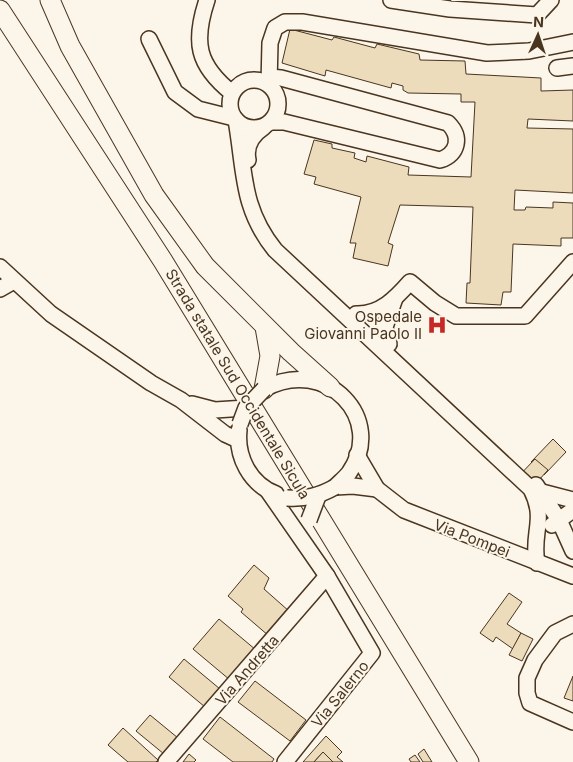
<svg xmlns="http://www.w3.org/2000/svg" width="573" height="762" viewBox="0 0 573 762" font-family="Inter,sans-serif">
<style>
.building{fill:#ecdcbc;stroke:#4a3520}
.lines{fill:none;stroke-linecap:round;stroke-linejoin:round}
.minor-casing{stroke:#4a3520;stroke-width:18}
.major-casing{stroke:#4a3520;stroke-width:21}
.minor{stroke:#fbf6e9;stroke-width:15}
.major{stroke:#fbf6e9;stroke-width:19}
.minor-bridge-casing{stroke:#4a3520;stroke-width:18;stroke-linecap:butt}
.minor-bridge{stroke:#fbf6e9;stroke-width:15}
.labels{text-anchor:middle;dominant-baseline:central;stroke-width:4;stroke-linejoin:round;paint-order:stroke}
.poi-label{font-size:15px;fill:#4a3520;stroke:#fbf6e9;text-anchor:end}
.street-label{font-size:15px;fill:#4a3520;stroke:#fbf6e9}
</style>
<rect width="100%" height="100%" fill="#fbf6e9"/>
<!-- building -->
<g class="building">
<path d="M290,29L332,40L334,37L375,48L377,44L419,54L420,60L465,61L466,74L541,78V91L573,90V121L528,119L527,128L573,129V193L515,190L514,210H525L526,207L553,208V202L573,203V238H561V246L513,244L511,292H503L501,305L466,303L467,283H470L473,207L400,205L388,243L393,245L388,266L353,258L356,243H350L361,197L314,184L316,177L304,174L314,140L332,144V148L355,153L354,158L366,162L367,156L409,167L408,175L471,177L475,102H461V94L408,93L403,90V86L392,83L391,88L326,70L325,76L282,63Z"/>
<path d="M553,439L566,452L544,475L531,462Z"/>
<path d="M535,459L548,470L527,493L514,481Z"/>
<path d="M254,565L269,578L264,589L290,612L269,636L241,612L243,609L228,596Z"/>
<path d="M509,593L522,602L507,624L521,633L513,649L496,637L493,642L480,633Z"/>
<path d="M219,619L256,650L230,680L193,649Z"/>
<path d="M521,633L533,639L522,661L509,655Z"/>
<path d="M184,659L220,689L205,707L169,677Z"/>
<path d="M573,676V701L564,698Z"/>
<path d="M255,681L306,720L290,741L238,702Z"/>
<path d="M150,715L178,738L164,754L136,731Z"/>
<path d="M220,717L274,759L272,762H233L203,739Z"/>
<path d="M123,728L158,760L156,762H128L108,745Z"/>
<path d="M326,736L342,752L337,757L343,762H333L323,752L314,762H303Z"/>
<path d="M424,749L432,762H423L418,754Z"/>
<path d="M323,752L333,762H314Z"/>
<path d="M189,754L196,760L194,762H183Z"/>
<path d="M415,755L420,762H411L409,759Z"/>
</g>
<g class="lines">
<defs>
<g id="minor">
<path d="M207,0C193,42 197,65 232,93"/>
<path d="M391,0L450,9L537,15L551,0"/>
<path d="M149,39L175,92L198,109L234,118"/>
<path d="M557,68L573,66"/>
<path d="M269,77L281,78L448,123C462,137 458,154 440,160L284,122H271"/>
<circle cx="254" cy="104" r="24"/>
<path d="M269,84L270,43L275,28L285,22H302L487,53L529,51L573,42"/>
<path d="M236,120C245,171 241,208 275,250L531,489C547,520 531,533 537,563"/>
<path d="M248,160C245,146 252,135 264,127"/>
<path d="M0,267L51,314L151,383L181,400L225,434L238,440"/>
<path d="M0,289L14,281"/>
<path d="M356,314C380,315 396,298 410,282L435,303L456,316H525L573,262"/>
<path d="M389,344L385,327L395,298"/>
<path d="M264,389C326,355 387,419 349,473C345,478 340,482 335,487"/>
<path d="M192,404L215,410L246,408"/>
<path d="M239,430C236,457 250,484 276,494"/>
<path d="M357,455L377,489L404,510L573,576"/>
<path d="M536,485L559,520L573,551"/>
<path d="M335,487L353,486L377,489"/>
<path d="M268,491L327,576L372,653L285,762"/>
<path d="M542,492L573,500"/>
<path d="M552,525L573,510"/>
<path d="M573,624L555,633L535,660L527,678V693L530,703L573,722"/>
<path d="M166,762L327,576"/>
</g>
<g id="major">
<path d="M50,0L70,46L154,195L205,266L291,352L330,387"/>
<path d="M0,10L163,261L469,762"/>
<path d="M264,389L270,356L265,327"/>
</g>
</defs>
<!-- minor casing -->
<use href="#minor" class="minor-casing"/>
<!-- major casing -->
<use href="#major" class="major-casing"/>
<!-- minor -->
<use href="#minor" class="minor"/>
<!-- major -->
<use href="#major" class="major"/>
<defs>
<g id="minor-bridge">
<path d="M240,424L246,408L264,389"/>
<path d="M287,498C306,499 319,496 335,487"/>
<path d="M309,520L318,496"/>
</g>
</defs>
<!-- minor-bridge casing -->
<use href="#minor-bridge" class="minor-bridge-casing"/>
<!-- minor-bridge -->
<use href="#minor-bridge" class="minor-bridge"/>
</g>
<!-- icons -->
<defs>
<symbol id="hospital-bare" viewBox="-9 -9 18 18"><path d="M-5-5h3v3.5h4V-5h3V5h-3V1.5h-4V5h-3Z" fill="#c62828" stroke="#fbf6e9" stroke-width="2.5" paint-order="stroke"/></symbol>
</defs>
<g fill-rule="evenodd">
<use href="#hospital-bare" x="423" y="311" width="28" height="28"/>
</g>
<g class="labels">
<!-- poi labels -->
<g class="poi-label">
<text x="422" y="316">Ospedale<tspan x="422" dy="17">Giovanni Paolo II</tspan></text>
</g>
<!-- street labels -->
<g class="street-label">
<text transform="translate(238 384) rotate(59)">Strada statale Sud Occidentale Sicula</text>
<text transform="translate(472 538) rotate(21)">Via Pompei</text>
<text transform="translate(247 670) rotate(-49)">Via Andretta</text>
<text transform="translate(340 694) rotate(-51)">Via Salerno</text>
</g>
</g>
<!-- north arrow -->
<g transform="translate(538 35) rotate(3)" stroke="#fbf6e9" stroke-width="4" paint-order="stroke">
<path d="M0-4L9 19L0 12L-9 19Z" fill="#4a3520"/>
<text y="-8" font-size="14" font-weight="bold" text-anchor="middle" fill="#4a3520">N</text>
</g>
</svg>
